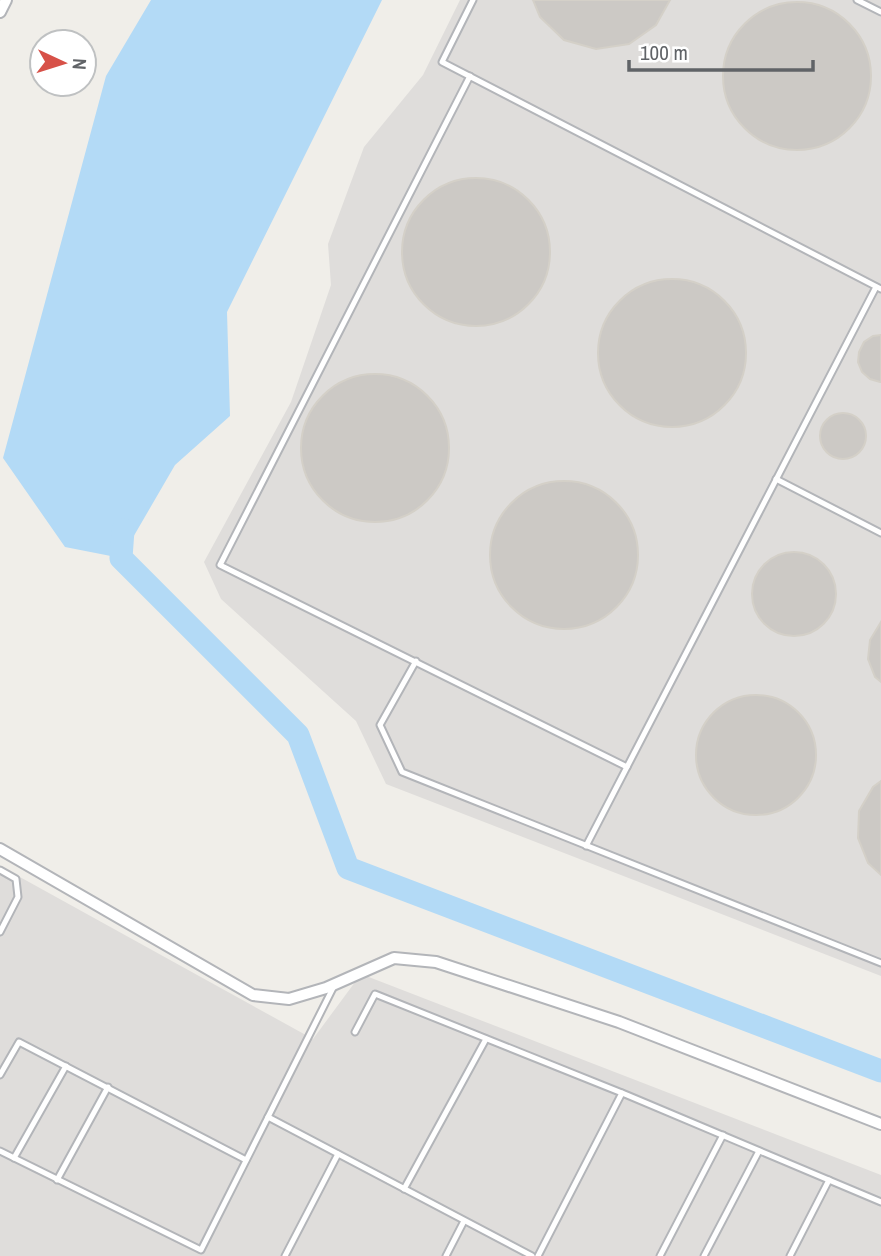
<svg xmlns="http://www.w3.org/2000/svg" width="881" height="1256" viewBox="0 0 881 1256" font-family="'Archivo Narrow',sans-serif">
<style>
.industrial{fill:#dfdddb}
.water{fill:#b3daf6}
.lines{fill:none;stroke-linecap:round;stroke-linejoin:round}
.river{stroke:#b3daf6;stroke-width:23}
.building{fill:#ccc9c5;stroke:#d4d0c8;stroke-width:2}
.service-casing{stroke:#b3b5b9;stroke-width:9}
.minor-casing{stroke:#b3b5b9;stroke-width:14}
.service{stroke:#fff;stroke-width:5}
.minor{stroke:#fff;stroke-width:10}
</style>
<rect width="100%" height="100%" fill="#f0eee9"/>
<!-- industrial -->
<g class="industrial">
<path d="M460,0H881V976L386,784L356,721L221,599L204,562L291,402L331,285L328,244L364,147L423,75Z"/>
<path d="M0,866L313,1039L361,974L881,1175V1256H0Z"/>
</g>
<!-- water -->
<path class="water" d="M151,0H382L227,312L230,416L175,465L121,558L65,547L3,458L106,76Z"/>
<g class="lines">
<!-- river -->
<path class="river" d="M123,530L121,558L298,735L348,868L881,1071"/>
</g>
<!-- building -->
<g class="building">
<path d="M533,0H670L656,25L629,44L596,49L564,40L540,17Z"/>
<circle cx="797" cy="76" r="74"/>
<circle cx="476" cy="252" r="74"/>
<circle cx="672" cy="353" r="74"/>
<path d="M881,335V382H880L870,379L862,372L858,362L859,352L864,342L873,336Z"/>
<circle cx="375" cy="448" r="74"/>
<circle cx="843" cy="436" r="23"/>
<circle cx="564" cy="555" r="74"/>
<circle cx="794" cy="594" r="42"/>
<path d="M881,622V682L875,677L868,659L870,640Z"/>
<circle cx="756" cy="755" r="60"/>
<path d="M881,781V875L868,863L858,838L859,811L873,787Z"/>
</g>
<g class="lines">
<defs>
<g id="service">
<path d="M473,0L442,62L881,289"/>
<path d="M857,0L881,12"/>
<path d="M470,76L220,565L627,767"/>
<path d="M776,479L881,533"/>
<path d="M416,661L380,725L402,772L881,963"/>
<path d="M586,846L876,287"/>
<path d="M0,870L16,879L18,897L0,932"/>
<path d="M355,1032L375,994L627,1095L881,1202"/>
<path d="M0,1075L19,1042L246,1160"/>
<path d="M268,1117L532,1256"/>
<path d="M0,1151L201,1250L334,986"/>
<path d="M14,1158L66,1066"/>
<path d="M57,1180L108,1087"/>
<path d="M404,1189L486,1039"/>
<path d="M285,1256L338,1154"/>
<path d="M446,1256L464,1221"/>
<path d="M538,1256L622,1093"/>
<path d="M660,1256L723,1135"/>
<path d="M704,1256L759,1151"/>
<path d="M790,1256L829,1180"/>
</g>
<g id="minor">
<path d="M0,12L6,0"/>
<path d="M0,849L253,995L289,999L326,988L394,958L436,962L619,1022L881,1124"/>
</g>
</defs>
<!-- service casing -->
<use href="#service" class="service-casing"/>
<!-- minor casing -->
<use href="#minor" class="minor-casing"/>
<!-- service -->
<use href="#service" class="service"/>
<!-- minor -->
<use href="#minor" class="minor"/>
</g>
<!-- north arrow -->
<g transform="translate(63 63) rotate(94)"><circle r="33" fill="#ffffff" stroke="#bfc1c2" stroke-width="2"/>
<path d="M0-5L12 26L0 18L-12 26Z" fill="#d75148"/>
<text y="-10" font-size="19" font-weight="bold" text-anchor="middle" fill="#606367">N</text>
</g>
<!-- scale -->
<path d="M629 60v10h184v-10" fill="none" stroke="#606367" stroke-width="3.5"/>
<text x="640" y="60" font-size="21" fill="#606367" stroke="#ffffff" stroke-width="5" paint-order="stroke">100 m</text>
</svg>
